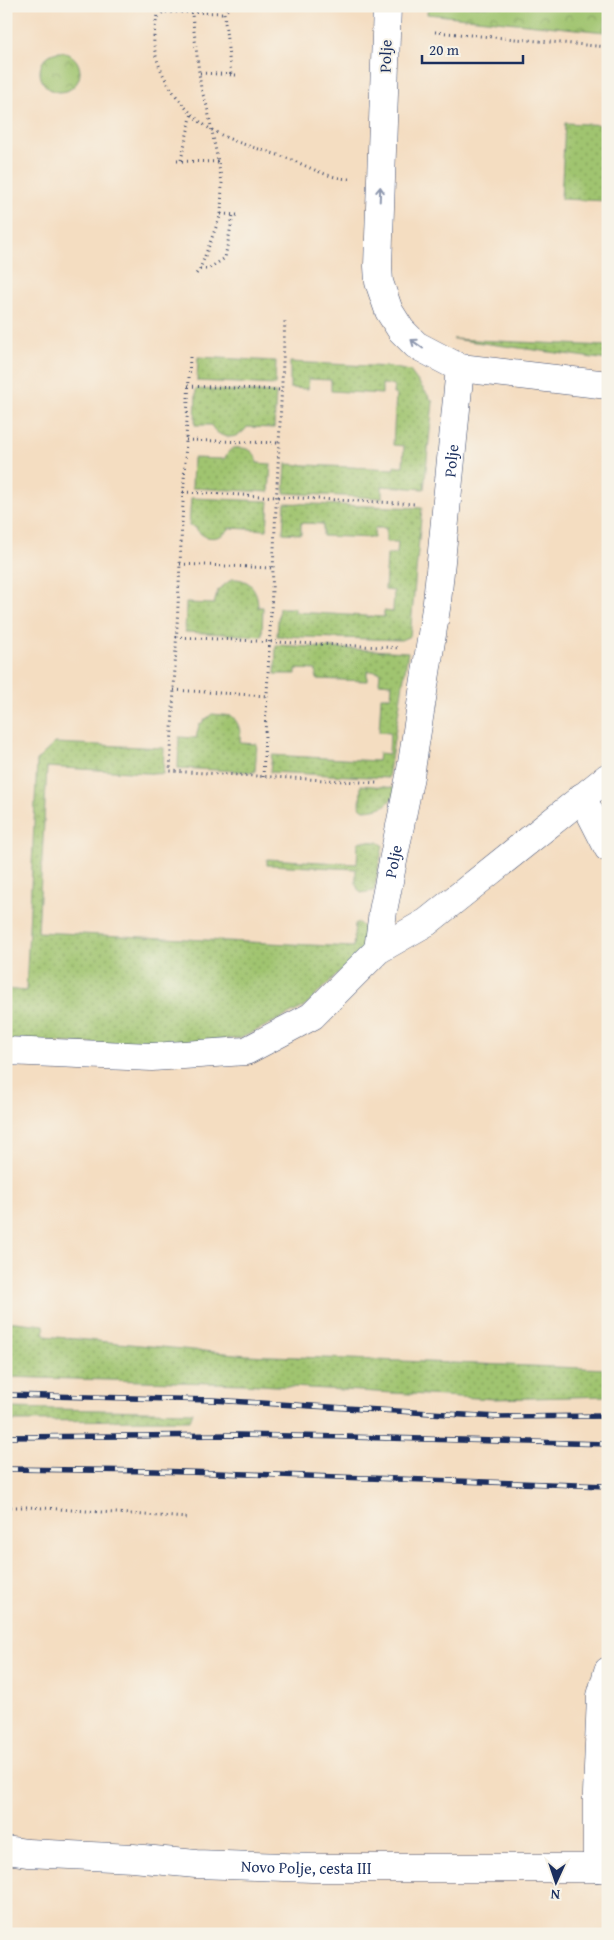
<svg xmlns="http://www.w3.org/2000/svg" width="614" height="1940" viewBox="0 0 614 1940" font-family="'Gentium Book Plus',serif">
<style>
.grass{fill:url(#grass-dots);stroke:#5e7a66}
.park{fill:url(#park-crowns);stroke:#5e7a66}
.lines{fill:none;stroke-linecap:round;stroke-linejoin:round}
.minor-casing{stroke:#3c496d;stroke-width:29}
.path{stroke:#3c496d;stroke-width:3;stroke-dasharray:1 4;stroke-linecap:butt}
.minor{stroke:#fff;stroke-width:28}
.rail-casing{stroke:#1b2f5e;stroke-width:5.5}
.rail{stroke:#f7f3e8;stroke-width:4;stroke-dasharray:11;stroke-linecap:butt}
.oneway{stroke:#8d97ae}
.labels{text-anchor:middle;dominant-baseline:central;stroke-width:4;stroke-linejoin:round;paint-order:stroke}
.street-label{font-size:16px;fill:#1b2f5e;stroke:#f7f3e8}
</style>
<defs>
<pattern id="grass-dots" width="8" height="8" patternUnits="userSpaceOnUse" patternTransform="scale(1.25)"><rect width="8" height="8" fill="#a0c46f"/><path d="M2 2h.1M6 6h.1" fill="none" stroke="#82a05e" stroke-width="1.8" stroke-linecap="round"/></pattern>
<pattern id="park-crowns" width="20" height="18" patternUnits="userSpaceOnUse" patternTransform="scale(1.25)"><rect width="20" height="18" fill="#a0c46f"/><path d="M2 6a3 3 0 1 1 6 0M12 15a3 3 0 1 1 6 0" fill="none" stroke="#82a05e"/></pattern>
</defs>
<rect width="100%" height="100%" fill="#f7f3e8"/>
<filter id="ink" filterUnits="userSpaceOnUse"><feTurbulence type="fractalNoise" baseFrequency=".02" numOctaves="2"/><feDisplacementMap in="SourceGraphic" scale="10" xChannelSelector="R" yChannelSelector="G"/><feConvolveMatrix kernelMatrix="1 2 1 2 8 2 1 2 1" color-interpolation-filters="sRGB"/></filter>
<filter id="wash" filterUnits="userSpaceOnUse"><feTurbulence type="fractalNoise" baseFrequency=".0096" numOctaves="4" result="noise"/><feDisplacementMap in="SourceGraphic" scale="20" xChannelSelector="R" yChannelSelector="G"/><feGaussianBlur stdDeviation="1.12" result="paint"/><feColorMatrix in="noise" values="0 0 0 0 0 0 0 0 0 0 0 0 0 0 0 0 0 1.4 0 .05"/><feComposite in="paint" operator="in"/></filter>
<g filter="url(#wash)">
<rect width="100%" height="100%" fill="#f4ddc1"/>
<!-- grass -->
<g class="grass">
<path d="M565,123L608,125V201L561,199Z"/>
<path d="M453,339L608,346V360Z"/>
<path d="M198,357L276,361L275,385L197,381Z"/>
<path d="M290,362L390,367L410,371L433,402L424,489L382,486V498L284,493L286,464L394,469V466H403L404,446L393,445L396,394H393L394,385L382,384V394L331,391V380L309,379L308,389L290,388Z"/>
<path d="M196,389L276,393L274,428L247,427C238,441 219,440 211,425H195Z"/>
<path d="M233,448C245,447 256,449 257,463L271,464L269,492L192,488L193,458L224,459L229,451Z"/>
<path d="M191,498L269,501L267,530L230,528C220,541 203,541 195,527L189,526Z"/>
<path d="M285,503L422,508L410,636L401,640L277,636L279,608H295V612L384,617V611L393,612L394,591L385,590L387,554H397L398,542H386V528H375L374,538L323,536V524L301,523V534L283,533Z"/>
<path d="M232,579C250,578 258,590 258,607H263L262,636L185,632L186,603L214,604L218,590Z"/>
<path d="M276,645L408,652L388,778L270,772L272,755L378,761L379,753L389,754L390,733L379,732L381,697H391L392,684L379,683L380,672L367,671V681L316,679V670L296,669V674H275Z"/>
<path d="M212,714L232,716C240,725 241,731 240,743L257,744L255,772L178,768L179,737L196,738L199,725Z"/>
<path d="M55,743L164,748L163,774L47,767L38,932L353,947L355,924L359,923L367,931L364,948L304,1007L241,1038L146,1046L6,1040V989L26,991L37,760Z"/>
<path d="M361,785L397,788C390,805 383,809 364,810L360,807Z"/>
<path d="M361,841L378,842L383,845L374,891L361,893C354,886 356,878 356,869L267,865V859L357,864L358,843Z"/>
<path d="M6,1321L44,1325L45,1336L246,1355L608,1369V1396L493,1399L243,1384L6,1377Z"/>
<path d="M6,1408H10L193,1412L190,1420L6,1421Z"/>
</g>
<!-- park -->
<g class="park">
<path d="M428,6H607L605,32L427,14Z"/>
<circle cx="60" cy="72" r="20"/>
</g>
</g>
<g filter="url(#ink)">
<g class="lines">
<defs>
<g id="minor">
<path d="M387,6L378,266L379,282L389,311L401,330L416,345L460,368L608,385"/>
<path d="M582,797L608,848"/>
<path id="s1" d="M378,950L383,911L410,776L437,602L460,368"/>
<path d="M6,1051L152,1057L246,1051L312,1016L378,950L427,922L608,777"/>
<path id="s2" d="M6,1850L27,1853L133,1858L196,1864L312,1868H608"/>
<path d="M597,1868V1793L601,1696L608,1671"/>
</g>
</defs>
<!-- minor casing -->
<use href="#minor" class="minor-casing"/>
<!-- path -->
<g class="path">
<path d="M157,6C158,19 153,31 154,44C156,75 186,115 212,130C234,143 257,148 281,156C303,163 325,178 349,179"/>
<path d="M191,6L201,89L207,106L222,182L221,214L200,269L196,274"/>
<path d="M231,6L224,13L231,75"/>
<path d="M158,17L163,12H171L224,13"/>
<path d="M435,32L608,47"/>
<path d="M200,73L236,75"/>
<path d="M181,160L192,113"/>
<path d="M177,161L219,162"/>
<path d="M221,214L238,215"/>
<path d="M200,269H208L225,258L233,215"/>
<path d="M190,357L170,771L377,783"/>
<path d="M188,386L281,390"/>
<path d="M186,440L279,443"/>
<path d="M183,492L416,504"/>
<path d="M180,564L273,568"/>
<path d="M176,637L400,648"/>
<path d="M174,690L267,696"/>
<path d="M263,777L285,320"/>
<path d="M6,1507H29L188,1518"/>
</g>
<!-- minor -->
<use href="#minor" class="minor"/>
<defs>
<g id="rail">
<path d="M6,1395L212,1400L498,1417L608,1416"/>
<path d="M6,1437L238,1435L348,1437L608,1444"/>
<path d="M6,1469L155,1471L608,1486"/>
</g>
</defs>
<!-- rail casing -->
<use href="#rail" class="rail-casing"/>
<!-- rail -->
<use href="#rail" class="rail"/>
</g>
<!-- one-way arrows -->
<defs><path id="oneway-shaft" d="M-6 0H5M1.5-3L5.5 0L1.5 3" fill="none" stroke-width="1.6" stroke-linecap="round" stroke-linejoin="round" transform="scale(1.25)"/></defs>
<g class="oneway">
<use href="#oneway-shaft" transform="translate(380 194) rotate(-88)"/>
<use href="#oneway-shaft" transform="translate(417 344) rotate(-144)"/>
</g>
</g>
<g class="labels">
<!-- street labels -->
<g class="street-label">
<text transform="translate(385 56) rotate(-88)">Polje</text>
<text stroke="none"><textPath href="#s1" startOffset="495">Polje</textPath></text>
<text stroke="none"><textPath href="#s1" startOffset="90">Polje</textPath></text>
<text stroke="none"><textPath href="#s2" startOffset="301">Novo Polje, cesta III</textPath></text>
</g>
</g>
<!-- margin -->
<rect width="614" height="1940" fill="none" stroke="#f7f3e8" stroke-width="25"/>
<!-- north arrow -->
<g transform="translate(556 1882) rotate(183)" stroke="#f7f3e8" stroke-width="4" paint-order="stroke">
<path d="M0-4L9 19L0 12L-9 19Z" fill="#1b2f5e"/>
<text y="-8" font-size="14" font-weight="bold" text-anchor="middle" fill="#1b2f5e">N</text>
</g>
<!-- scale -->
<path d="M422 55v8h101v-8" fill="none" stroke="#1b2f5e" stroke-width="2.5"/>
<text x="429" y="55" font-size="15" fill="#1b2f5e" stroke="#f7f3e8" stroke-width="4" paint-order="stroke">20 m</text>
</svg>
